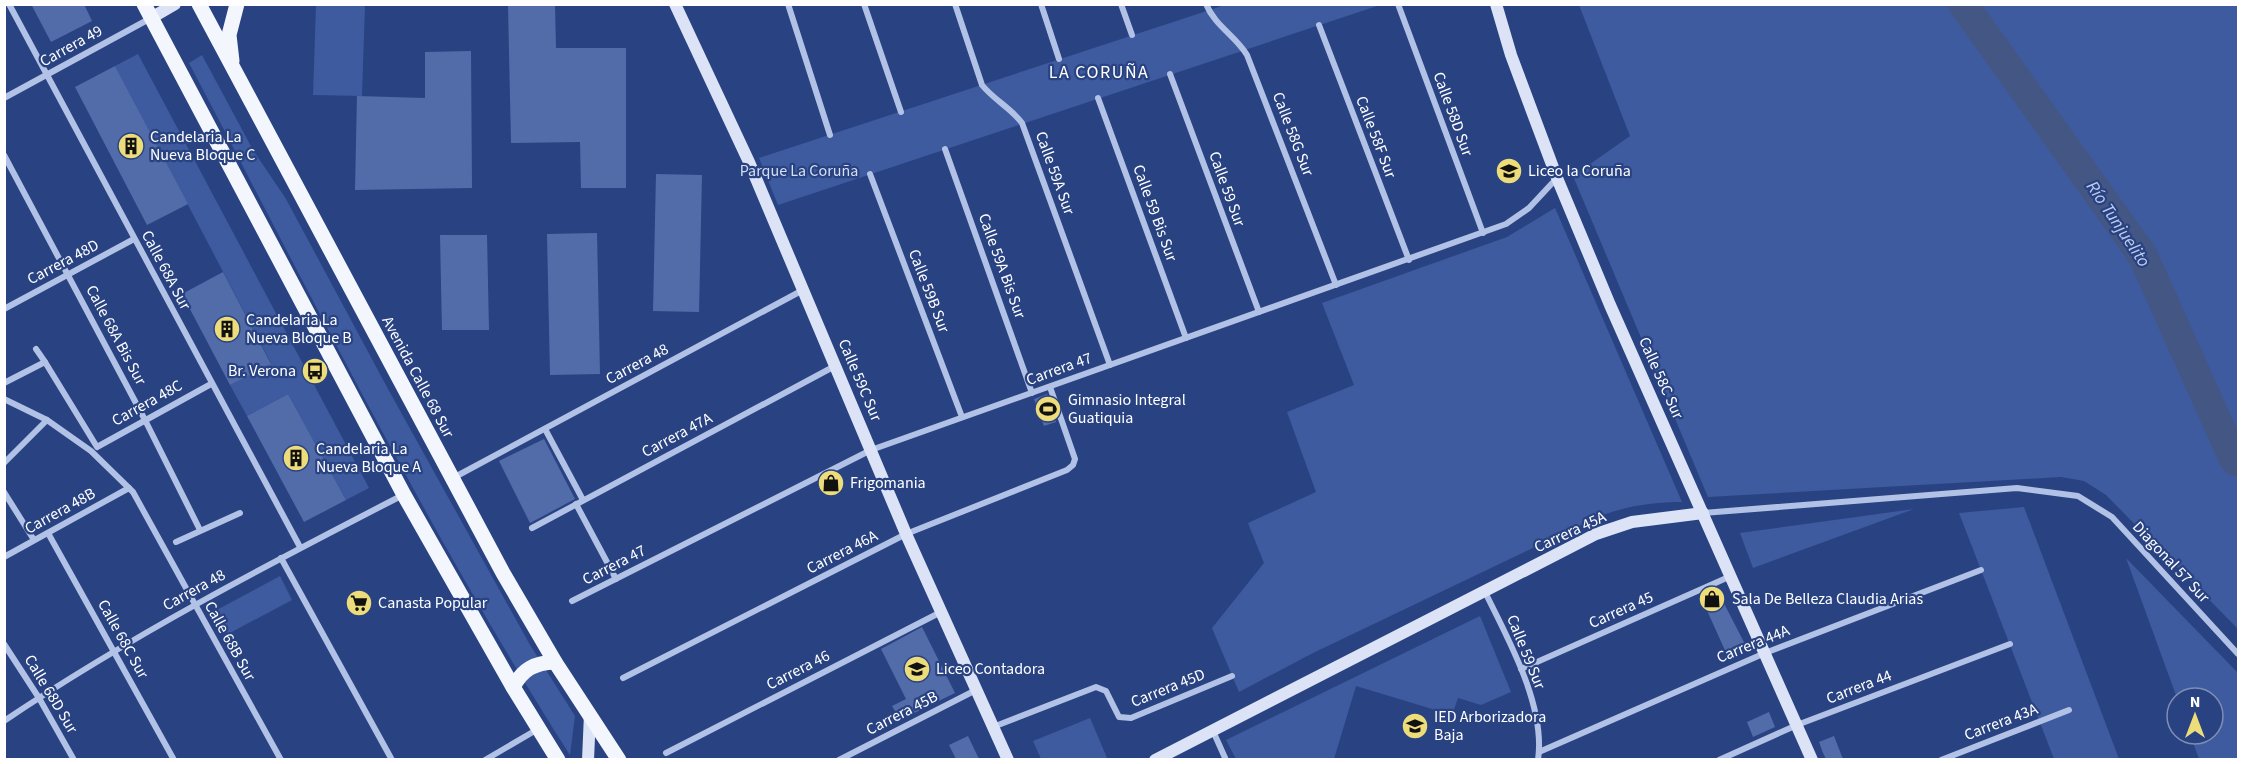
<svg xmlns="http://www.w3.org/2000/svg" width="2243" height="764" viewBox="0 0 2243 764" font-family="'Source Sans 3',sans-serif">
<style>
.green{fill:#3e5b9f}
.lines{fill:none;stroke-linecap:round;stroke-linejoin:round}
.river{stroke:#445684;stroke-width:30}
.building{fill:#526caa}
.street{stroke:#b2c2e6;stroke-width:6}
.secondary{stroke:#dce3f6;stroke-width:12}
.primary{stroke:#f3f6fd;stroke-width:15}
.labels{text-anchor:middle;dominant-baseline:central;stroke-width:4.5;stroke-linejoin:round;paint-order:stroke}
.street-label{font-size:16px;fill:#fff;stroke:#294382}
.poi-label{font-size:16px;fill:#fff;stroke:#294382;text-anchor:start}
.park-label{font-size:16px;fill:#d5dff5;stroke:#294382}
.neighbourhood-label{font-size:18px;letter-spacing:1.5px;fill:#fff;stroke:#294382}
.water-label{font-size:18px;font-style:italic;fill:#becdee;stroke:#294382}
</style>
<rect width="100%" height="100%" fill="#294382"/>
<!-- green -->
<g class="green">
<path d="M316,5H365L362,96L313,95Z"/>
<path d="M1225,5H1380L778,205L759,158Z"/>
<path d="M1579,5H2238V629L2106,495L2084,481L2061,477L1708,497L1573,176L1630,136Z"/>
<path d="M138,54L369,488L346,500L288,394L247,416L230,385L271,363L115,66Z"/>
<path d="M202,55L253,150L286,199L388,389L530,645L575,716L570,755C429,534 311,295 189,63Z"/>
<path d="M1555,208L1682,502C1653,502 1627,506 1600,516L1313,653L1239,692L1212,628L1264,563L1248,523L1316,492L1287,412L1354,385L1322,303L1507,237Z"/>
<path d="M2024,507L2119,759H2054L1959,513Z"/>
<path d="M1914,509L1753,568L1740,533Z"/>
<path d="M2126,558L2238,673V759H2199L2190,734H2213V698H2177Z"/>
<path d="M280,576L292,600L226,635L213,612Z"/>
<path d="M1480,616L1511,692L1481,705L1458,698L1452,715L1356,686L1334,759H1236L1226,740Z"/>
<path d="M1090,718L1107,758L1102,760L1041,759L1033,741Z"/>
</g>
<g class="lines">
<!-- river -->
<path class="river" d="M1963,4L2143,256L2234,459L2238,462"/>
</g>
<!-- building -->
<g class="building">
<path d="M31,4H84L92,21L51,42Z"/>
<path d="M508,5H555L556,48H626V188H581L580,142L511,143Z"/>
<path d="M471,51L472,188L355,190L357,96L425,98V52Z"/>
<path d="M115,66L188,204L147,225L75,87Z"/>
<path d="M656,174L702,175L699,312L653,311Z"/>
<path d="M597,233L600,374L550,375L547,234Z"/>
<path d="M440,235H487L489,330H442Z"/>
<path d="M223,272L271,364L230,385L182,294Z"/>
<path d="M288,394L346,500L304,522L247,416Z"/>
<path d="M1047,394L1056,422L1044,426L1034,399Z"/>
<path d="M544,439L575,499L530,523L499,461Z"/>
<path d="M1716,588L1747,648L1728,657L1700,595Z"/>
<path d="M922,627L955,693L900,720L892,706L906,699L881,649Z"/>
<path d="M1769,712L1775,727L1753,737L1747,722Z"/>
<path d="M968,736L979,759H956L949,745Z"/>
<path d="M1834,736L1839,749L1843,759H1826L1823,753L1819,742Z"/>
</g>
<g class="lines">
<!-- street -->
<g class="street">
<path d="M9,4L300,547"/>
<path d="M788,4L830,135"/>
<path d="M864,4L901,112"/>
<path d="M955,4L982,85C994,100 1011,108 1022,123L1110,365"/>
<path d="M1041,4L1059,59"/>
<path d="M1121,4L1132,35"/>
<path d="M1206,4C1215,26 1236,36 1247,55L1336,285"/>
<path d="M1398,4L1483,233"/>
<path d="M1319,25L1409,260"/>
<path d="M1170,74L1259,312"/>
<path d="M4,98L151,18"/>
<path d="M1098,98L1186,338"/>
<path d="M945,149L1032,393"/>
<path d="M4,155L145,420L200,530"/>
<path d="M870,174L962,417"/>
<path d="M4,309L134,239"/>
<path d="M45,362L97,447L211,384"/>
<path d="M4,383L45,362L36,349"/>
<path d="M4,399L47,420L91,451L133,492L281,760"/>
<path d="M545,429L583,500"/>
<path d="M4,463L47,420"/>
<path d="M453,478L803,290"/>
<path d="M4,492L34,540"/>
<path d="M576,504L616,579"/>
<path d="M1703,513L2017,488L2078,496L2112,517L2238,654"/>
<path d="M532,528L835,366"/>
<path d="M48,533L174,760"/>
<path d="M176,542L240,513"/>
<path d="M4,557L129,488"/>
<path d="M281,558L392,760"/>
<path d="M1485,592C1508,639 1546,706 1538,760"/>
<path d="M572,601L871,450L1506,224L1529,208L1557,178"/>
<path d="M4,644L39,698L74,760"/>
<path d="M1521,669L1731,576"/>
<path d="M623,678L906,534L1067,470L1073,465L1075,459L1050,387"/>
<path d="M4,721C132,635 267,565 403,495"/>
<path d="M993,727L1096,687L1106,691L1119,717L1131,718L1232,676"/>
<path d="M1213,731L1226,760"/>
<path d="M1539,752L1765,653L1981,570"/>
<path d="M666,753L941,612"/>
<path d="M485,760L538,729"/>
<path d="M839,760L976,690"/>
<path d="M1719,760L1797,725L2010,644"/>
<path d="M1941,760L2069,710"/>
</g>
<!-- secondary -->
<g class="secondary">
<path d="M675,4L749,162L906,534L1008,760"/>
<path d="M1496,4L1511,55L1557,178L1610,305L1812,760"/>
<path d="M151,18L175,4"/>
<path d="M588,760L590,714"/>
<path d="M1155,760L1596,534L1632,522L1703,513"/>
</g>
<!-- primary -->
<g class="primary">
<path d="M144,4L404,495L513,687L558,760"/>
<path d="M199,4L503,573L555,662L619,760"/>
<path d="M232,61L229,35L237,4"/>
<path d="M513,687C523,669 534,663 555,662"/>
</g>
</g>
<!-- icons -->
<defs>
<symbol id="building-disc" viewBox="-11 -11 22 22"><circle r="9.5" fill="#eddc7a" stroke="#294382"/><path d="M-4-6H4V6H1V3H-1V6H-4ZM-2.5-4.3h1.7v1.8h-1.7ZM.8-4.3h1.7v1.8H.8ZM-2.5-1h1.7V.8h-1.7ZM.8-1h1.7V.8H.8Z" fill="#111"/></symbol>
<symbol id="school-disc" viewBox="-11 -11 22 22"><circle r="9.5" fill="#eddc7a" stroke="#294382"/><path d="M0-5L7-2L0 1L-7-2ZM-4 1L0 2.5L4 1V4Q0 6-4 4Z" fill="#111"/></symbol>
<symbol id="bus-disc" viewBox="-11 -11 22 22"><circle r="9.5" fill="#eddc7a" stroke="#294382"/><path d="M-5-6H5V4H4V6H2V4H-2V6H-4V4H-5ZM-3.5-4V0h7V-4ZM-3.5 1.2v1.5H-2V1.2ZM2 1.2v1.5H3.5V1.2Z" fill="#111"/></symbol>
<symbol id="stadium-disc" viewBox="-11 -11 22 22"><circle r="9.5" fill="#eddc7a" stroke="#294382"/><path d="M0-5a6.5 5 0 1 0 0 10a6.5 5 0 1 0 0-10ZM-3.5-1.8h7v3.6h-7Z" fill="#111"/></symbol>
<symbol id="shop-disc" viewBox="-11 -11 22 22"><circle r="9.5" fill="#eddc7a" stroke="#294382"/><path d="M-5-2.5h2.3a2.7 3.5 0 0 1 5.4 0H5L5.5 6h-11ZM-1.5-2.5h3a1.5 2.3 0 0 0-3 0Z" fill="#111"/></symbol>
<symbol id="supermarket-disc" viewBox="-11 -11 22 22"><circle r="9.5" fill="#eddc7a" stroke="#294382"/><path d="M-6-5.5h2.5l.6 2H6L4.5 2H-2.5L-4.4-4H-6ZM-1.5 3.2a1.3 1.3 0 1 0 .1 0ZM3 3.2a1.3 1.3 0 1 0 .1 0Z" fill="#111"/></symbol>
</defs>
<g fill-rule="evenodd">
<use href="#building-disc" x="116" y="131" width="30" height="30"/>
<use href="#school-disc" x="1494" y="156" width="30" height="30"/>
<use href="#building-disc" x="212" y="314" width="30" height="30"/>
<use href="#bus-disc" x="300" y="356" width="30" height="30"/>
<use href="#stadium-disc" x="1033" y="394" width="30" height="30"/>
<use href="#building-disc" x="281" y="443" width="30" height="30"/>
<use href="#shop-disc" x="816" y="468" width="30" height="30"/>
<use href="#shop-disc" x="1697" y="584" width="30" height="30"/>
<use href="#supermarket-disc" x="344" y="588" width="30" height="30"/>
<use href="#school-disc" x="902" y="654" width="30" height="30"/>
<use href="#school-disc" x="1400" y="711" width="30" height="30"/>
</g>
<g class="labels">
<!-- street labels -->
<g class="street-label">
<text transform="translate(71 46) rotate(-29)">Carrera 49</text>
<text transform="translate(1453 114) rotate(70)">Calle 58D Sur</text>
<text transform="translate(1293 134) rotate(69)">Calle 58G Sur</text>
<text transform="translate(1376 137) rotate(69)">Calle 58F Sur</text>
<text transform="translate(1055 173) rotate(70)">Calle 59A Sur</text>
<text transform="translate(1227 189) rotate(70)">Calle 59 Sur</text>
<text transform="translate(1155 213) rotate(70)">Calle 59 Bis Sur</text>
<text transform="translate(63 262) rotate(-28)">Carrera 48D</text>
<text transform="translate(1002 266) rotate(70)">Calle 59A Bis Sur</text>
<text transform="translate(166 270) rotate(62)">Calle 68A Sur</text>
<text transform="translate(929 291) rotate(69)">Calle 59B Sur</text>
<text transform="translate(116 335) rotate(62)">Calle 68A Bis Sur</text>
<text transform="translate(637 364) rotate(-28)">Carrera 48</text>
<text transform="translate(1059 369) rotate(-20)">Carrera 47</text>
<text transform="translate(418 377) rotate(62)">Avenida Calle 68 Sur</text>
<text transform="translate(1661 378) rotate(66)">Calle 58C Sur</text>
<text transform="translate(860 380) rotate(67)">Calle 59C Sur</text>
<text transform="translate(147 403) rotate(-29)">Carrera 48C</text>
<text transform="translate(677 435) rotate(-28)">Carrera 47A</text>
<text transform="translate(60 511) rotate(-29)">Carrera 48B</text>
<text transform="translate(1570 532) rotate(-25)">Carrera 45A</text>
<text transform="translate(842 552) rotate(-27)">Carrera 46A</text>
<text transform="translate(2171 562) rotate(47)">Diagonal 57 Sur</text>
<text transform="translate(614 565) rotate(-27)">Carrera 47</text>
<text transform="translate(194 590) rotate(-29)">Carrera 48</text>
<text transform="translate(1621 610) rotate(-24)">Carrera 45</text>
<text transform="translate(123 639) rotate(61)">Calle 68C Sur</text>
<text transform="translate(230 641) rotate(61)">Calle 68B Sur</text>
<text transform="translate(1753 644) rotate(-22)">Carrera 44A</text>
<text transform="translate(1526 652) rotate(68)">Calle 59 Sur</text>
<text transform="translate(798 670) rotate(-27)">Carrera 46</text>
<text transform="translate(1859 687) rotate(-21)">Carrera 44</text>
<text transform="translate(1168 688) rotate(-22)">Carrera 45D</text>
<text transform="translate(51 694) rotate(59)">Calle 68D Sur</text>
<text transform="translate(902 713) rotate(-27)">Carrera 45B</text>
<text transform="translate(2001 722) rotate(-21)">Carrera 43A</text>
</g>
<!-- poi labels -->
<g class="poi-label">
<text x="150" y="137">Candelaria La<tspan x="150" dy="18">Nueva Bloque C</tspan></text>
<text x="1528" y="171">Liceo la Coruña</text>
<text x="246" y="320">Candelaria La<tspan x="246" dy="18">Nueva Bloque B</tspan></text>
<text x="296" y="371" text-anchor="end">Br. Verona</text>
<text x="1068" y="400">Gimnasio Integral<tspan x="1068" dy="18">Guatiquia</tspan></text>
<text x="316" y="449">Candelaria La<tspan x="316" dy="18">Nueva Bloque A</tspan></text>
<text x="850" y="483">Frigomania</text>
<text x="1732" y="599">Sala De Belleza Claudia Arias</text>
<text x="378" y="603">Canasta Popular</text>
<text x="936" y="669">Liceo Contadora</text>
<text x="1434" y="717">IED Arborizadora<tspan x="1434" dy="18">Baja</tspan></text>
</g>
<!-- park labels -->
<g class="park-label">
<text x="799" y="171">Parque La Coruña</text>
</g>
<!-- neighbourhood labels -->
<g class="neighbourhood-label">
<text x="1099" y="72">LA CORUÑA</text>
</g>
<!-- water labels -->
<g class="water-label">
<text transform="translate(2118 224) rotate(56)">Río Tunjuelito</text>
</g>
</g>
<!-- border -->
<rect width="2243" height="764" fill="none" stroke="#ffffff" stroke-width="12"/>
<!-- north arrow -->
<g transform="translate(2195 716)"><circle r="28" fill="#294382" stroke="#7f8eb4" stroke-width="1.5"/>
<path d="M0-4.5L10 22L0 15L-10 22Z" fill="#eddc7a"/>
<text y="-9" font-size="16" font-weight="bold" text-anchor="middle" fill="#ffffff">N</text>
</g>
</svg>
